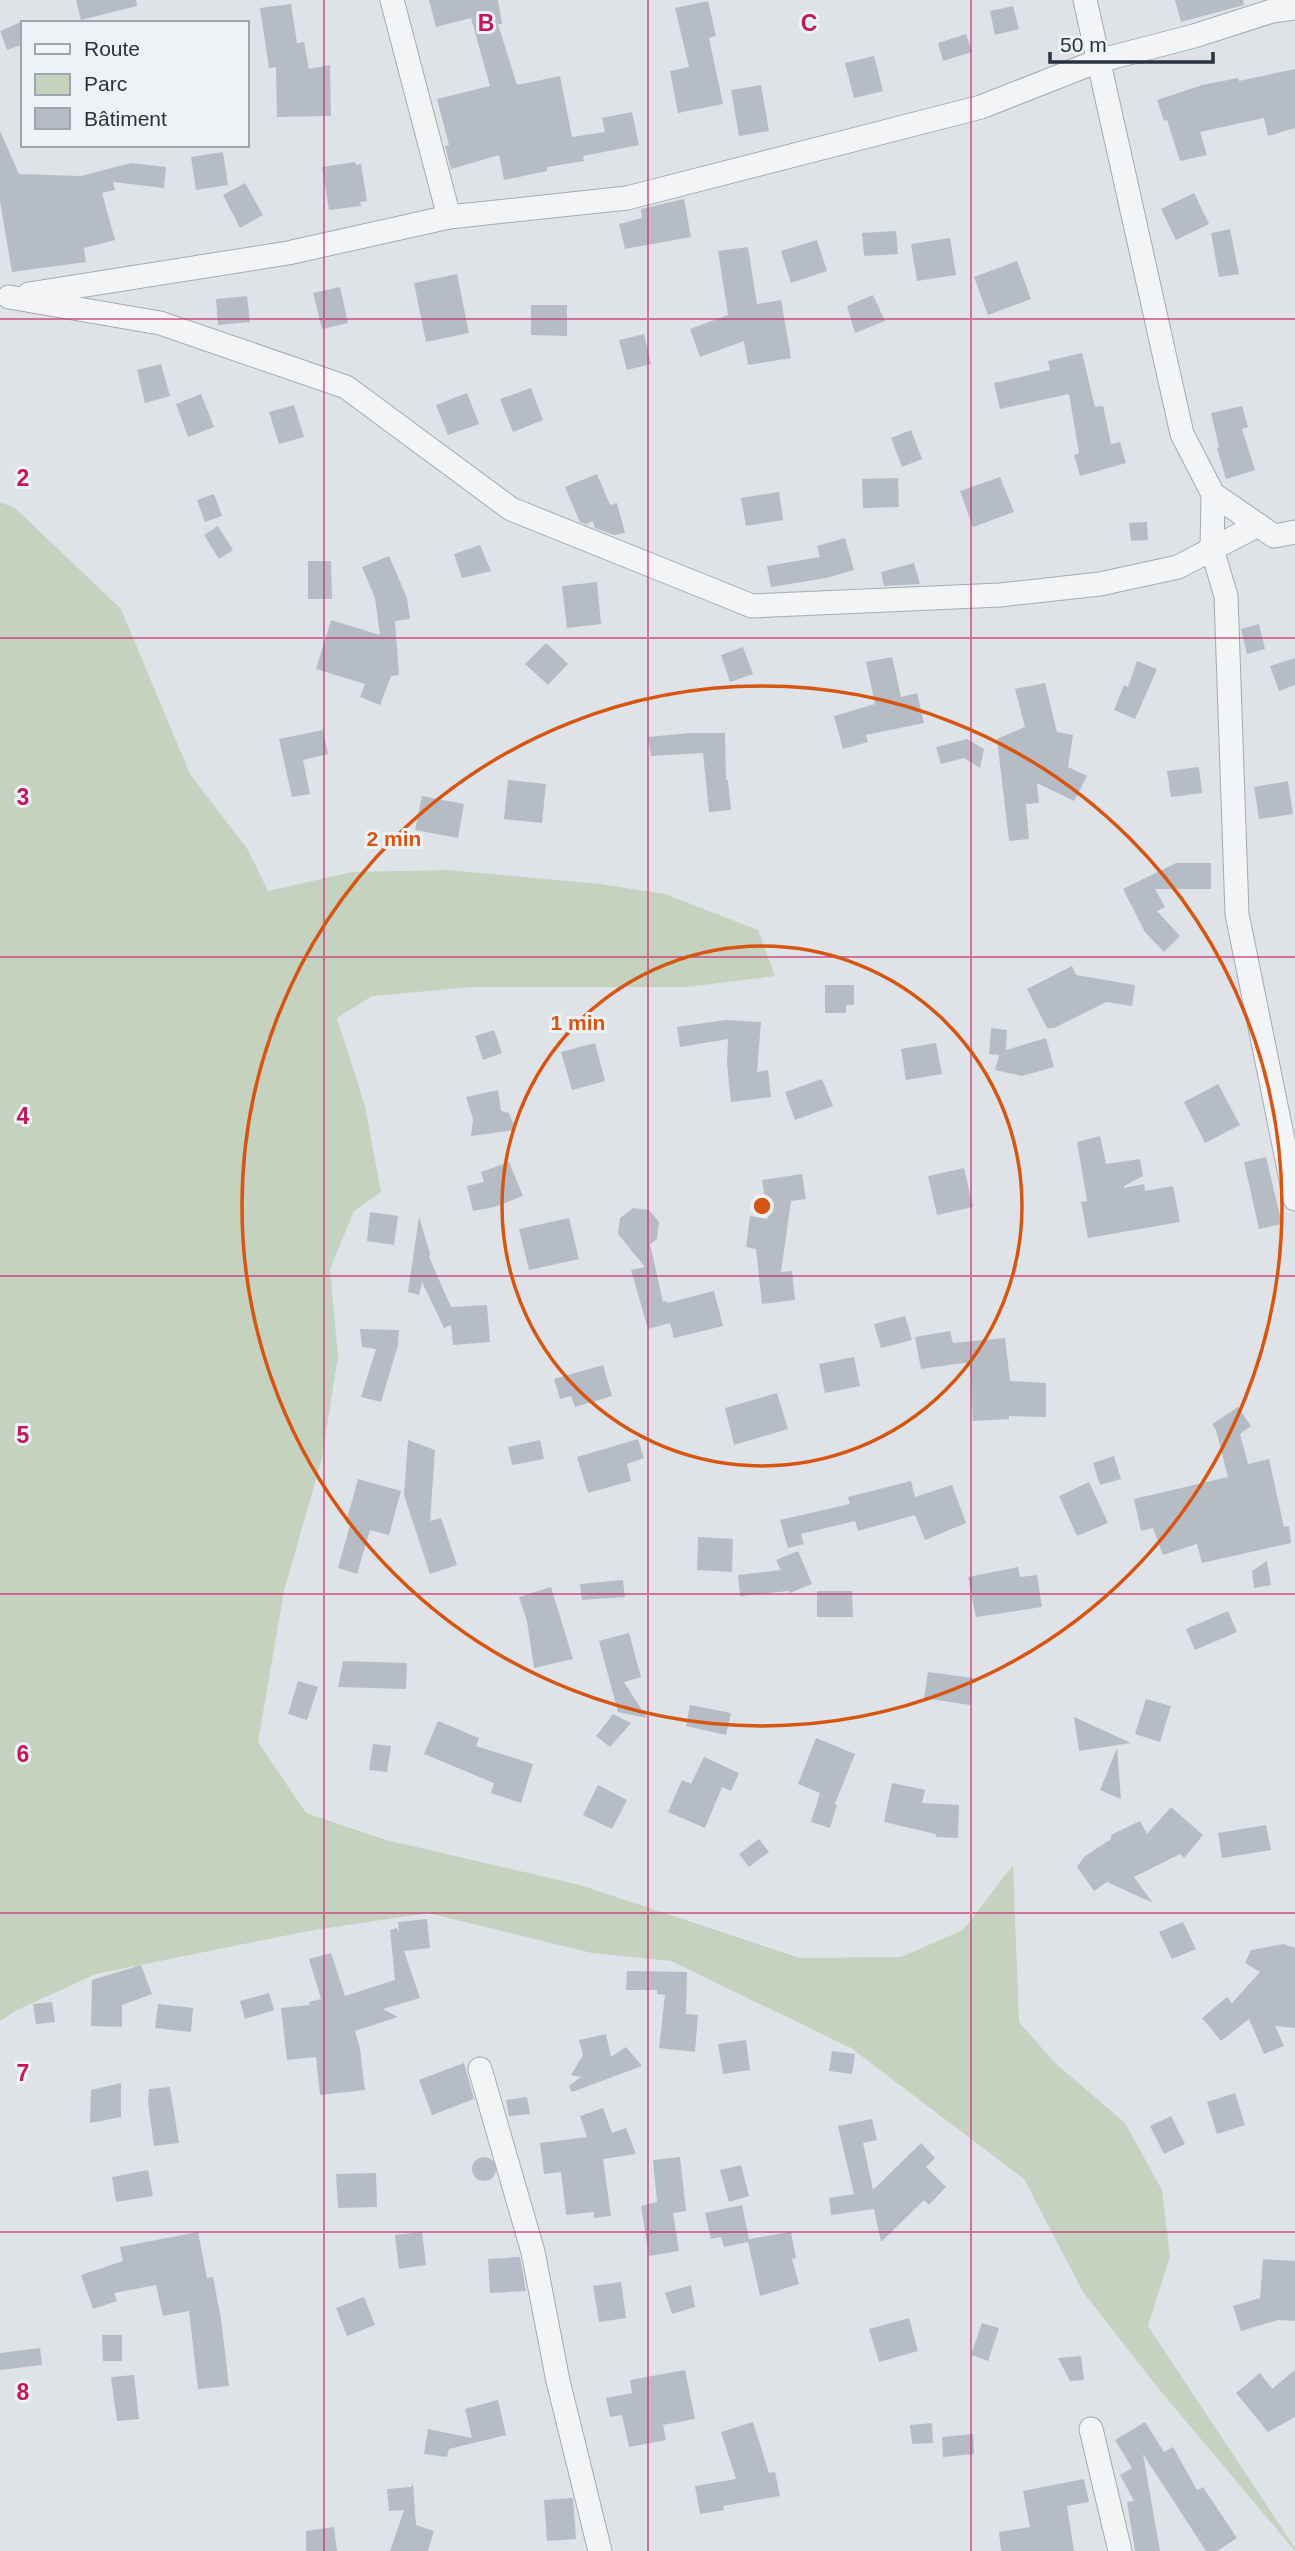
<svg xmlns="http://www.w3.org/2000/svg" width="1295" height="2551" viewBox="0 0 1295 2551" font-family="Helvetica,sans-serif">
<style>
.green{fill:#c5d2c0}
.building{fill:#b6bcc5}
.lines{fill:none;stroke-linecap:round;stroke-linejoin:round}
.minor-casing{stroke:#a4aab2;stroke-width:25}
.minor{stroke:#f2f4f6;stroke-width:23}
.grid{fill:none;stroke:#c2185b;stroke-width:2;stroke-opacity:0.55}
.ring{fill:none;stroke:#d55511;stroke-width:3.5}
.grid-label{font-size:23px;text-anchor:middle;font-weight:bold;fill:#c2185b;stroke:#eef2f6;stroke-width:6;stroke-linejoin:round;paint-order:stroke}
.centre{fill:#d55511;stroke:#eef2f6;stroke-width:3.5}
.ring-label{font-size:21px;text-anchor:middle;font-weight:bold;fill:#d55511;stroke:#eef2f6;stroke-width:6;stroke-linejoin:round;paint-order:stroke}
</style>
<rect width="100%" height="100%" fill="#dfe3e8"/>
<!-- green -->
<path class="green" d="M0,502L15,508L121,609L190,774L248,850L268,891L352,872L448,870L600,884L665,894L758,930L775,976L687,987H473L372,996L337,1018L365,1106L381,1192L354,1211L330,1269L338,1356L322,1458L284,1591L258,1742L306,1813L386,1840L580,1885L800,1958L901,1957L963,1930L1013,1865L1019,2022L1055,2063L1125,2123L1162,2190L1170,2256L1148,2326L1295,2548V2551L1158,2388L1083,2292L1024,2179L851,2048L671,1961L592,1953L428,1913L308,1931L96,1974L17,2010L0,2021Z"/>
<!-- building -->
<g class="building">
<path d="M76,0H136L137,6L81,20Z"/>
<path d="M429,0H498L502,24H498L517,85L560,76L572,137L605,132L602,118L632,112L639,145L583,156L584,161L547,167V171L504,180L499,155L451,169L445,146L449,145L437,99L490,86L471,18L436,27Z"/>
<path d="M1175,0H1243L1244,5L1181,22Z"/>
<path d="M708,1L716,36L709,38L723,104L678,113L670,71L689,67L675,8Z"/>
<path d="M291,4L297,43L304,42L309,69L330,65L331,116L277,117L276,67L269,68L260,8Z"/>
<path d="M1013,6L1019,29L995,35L990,11Z"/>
<path d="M23,21V44L7,50L0,31Z"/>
<path d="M966,34L972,52L943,61L938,43Z"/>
<path d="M874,56L883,91L854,98L845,63Z"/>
<path d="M1295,69V128L1268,136L1264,118L1200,132L1207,155L1180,161L1167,120L1164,121L1157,100L1202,85L1238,78L1239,81Z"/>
<path d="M761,85L769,131L739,136L731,90Z"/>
<path d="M0,131L19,174L81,176L131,163L166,167L164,188L113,182L115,190L102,193L115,240L84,248L86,262L12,272L0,201Z"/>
<path d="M223,152L228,185L196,190L191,157Z"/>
<path d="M355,162L356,165L361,164L367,201L360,202L361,206L329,210L322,167Z"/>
<path d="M245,183L263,215L240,228L223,195Z"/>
<path d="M1194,193L1209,224L1176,240L1161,209Z"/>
<path d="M684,199L691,237L625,249L619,224L642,218L641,209Z"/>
<path d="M1230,229L1239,274L1219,277L1211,233Z"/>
<path d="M896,231L898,254L864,256L862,233Z"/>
<path d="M950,238L956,275L917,281L911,244Z"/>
<path d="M817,240L827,271L791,283L781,251Z"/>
<path d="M748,247L757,304L781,300L791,358L748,365L744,341L700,357L690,329L728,315L718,251Z"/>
<path d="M1017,261L1031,299L988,315L974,277Z"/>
<path d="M457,274L469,333L426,342L414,283Z"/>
<path d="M340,287L348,323L322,329L313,293Z"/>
<path d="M873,295L885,321L855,333L847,306Z"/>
<path d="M247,296L250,322L218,325L216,299Z"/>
<path d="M531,305H567V336L531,335Z"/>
<path d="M644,334L651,364L627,370L619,340Z"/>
<path d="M1082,353L1095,407L1103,406L1111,444L1120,442L1126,463L1080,476L1074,455L1079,453L1069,394L1000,409L994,383L1050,370L1048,361Z"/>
<path d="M161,364L170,396L145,403L137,370Z"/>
<path d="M531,388L543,420L513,432L500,399Z"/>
<path d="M467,393L479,424L448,435L436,405Z"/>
<path d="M201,394L214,427L188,437L176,404Z"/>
<path d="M294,405L304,437L279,444L269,412Z"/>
<path d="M1242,406L1248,427L1242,429L1255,470L1226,479L1217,448L1219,447L1211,413Z"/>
<path d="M911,430L922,459L902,467L891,438Z"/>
<path d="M597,474L610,505L617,503L625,533L614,535L595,528L593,521L586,524L580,522L565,487Z"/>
<path d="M1000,477L1014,512L973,527L960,491Z"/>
<path d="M898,478L899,507L863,508L862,479Z"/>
<path d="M779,492L783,520L746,526L741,498Z"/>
<path d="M214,494L222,516L205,522L197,500Z"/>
<path d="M1147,522L1148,540L1131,541L1129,523Z"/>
<path d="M218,526L233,550L219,559L204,535Z"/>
<path d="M845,538L854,570L826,578L771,587L767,566L820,557L817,546Z"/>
<path d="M480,545L491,571L462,578L454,554Z"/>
<path d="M389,556L407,598L410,619L395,621L399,675L391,676L380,705L360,697L365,684L316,669L331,620L380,635L375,598L362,567Z"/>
<path d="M308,561H331L332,599H308Z"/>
<path d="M914,563L920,584L884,586L881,572Z"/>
<path d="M597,582L601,624L567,628L562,586Z"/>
<path d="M1259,624L1265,649L1247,654L1241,629Z"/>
<path d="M546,643L568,664L548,685L525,664Z"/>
<path d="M743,647L753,674L730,682L721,655Z"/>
<path d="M892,657L901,697L917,693L924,723L866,735L868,742L843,749L834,716L875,704L866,662Z"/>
<path d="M1295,658V685L1279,691L1270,666Z"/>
<path d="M1137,661L1157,669L1135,719L1114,710L1124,685L1128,687Z"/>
<path d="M1045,683L1057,732L1073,735L1068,767L1087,776L1074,801L1037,783L1039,803L1026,804L1029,839L1009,841L997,739L1025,727L1015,689Z"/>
<path d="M323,730L328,754L303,760L310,794L292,797L279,739Z"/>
<path d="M690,733H725L726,781L728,780L731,810L709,812L703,753L651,756L648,737Z"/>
<path d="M967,739L984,749L980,768L964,758L941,764L936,747Z"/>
<path d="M1199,767L1202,793L1171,797L1167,771Z"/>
<path d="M508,780L546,784L542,823L504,819Z"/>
<path d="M1288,781L1293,814L1259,819L1254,787Z"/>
<path d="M422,796L464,804L458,838L415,830Z"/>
<path d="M1176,863H1211V889H1155L1165,907L1157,911L1180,936L1164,952L1145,932L1123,889Z"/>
<path d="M1072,966L1076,975L1135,985L1132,1006L1106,1002L1054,1028H1047L1027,989Z"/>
<path d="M825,985H854V1005H846V1013H825Z"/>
<path d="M725,1020L761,1022L757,1072L768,1070L771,1097L731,1102L727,1064L728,1039L680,1047L677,1027Z"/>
<path d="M991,1028L1007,1030L1006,1050L1046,1038L1054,1067L1022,1076L995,1070L999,1055L989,1054Z"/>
<path d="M494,1030L502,1053L483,1060L475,1036Z"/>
<path d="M595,1043L605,1081L572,1090L561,1052Z"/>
<path d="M936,1043L942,1074L906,1080L901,1049Z"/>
<path d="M822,1079L833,1106L795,1120L785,1092Z"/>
<path d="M1218,1084L1240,1125L1205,1143L1184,1102Z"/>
<path d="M498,1090L501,1111L509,1113L516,1130L471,1136L473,1119L466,1097Z"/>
<path d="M1100,1136L1106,1164L1140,1159L1143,1176L1124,1186V1188L1144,1184L1145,1191L1173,1186L1180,1222L1088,1238L1081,1202L1087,1201L1077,1142Z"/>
<path d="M1266,1157L1282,1224L1259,1229L1244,1162Z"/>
<path d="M509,1162L523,1196L494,1207L473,1211L467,1186L484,1182L481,1172Z"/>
<path d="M964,1168L973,1207L937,1215L928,1176Z"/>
<path d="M802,1174L806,1199L791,1201L781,1272L792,1271L795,1300L762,1304L756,1249L746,1247L750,1216L768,1219L762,1180Z"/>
<path d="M633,1208L649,1210L659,1222L657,1239L650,1244L663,1302L667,1301V1303L714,1291L723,1326L674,1338L670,1323L648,1329L631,1270L645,1267L618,1234L620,1218Z"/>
<path d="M370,1212L398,1216L394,1245L367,1241Z"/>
<path d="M419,1217L430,1253L429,1257L451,1307L487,1305L490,1342L453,1345L451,1325L444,1328L422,1282L419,1295L408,1292Z"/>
<path d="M569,1218L579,1259L529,1270L519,1229Z"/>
<path d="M905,1316L912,1340L881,1348L874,1324Z"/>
<path d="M360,1329L399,1330L398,1345L381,1402L361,1397L376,1349L362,1347Z"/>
<path d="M950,1331L953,1343L1005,1338L1010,1381L1046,1383V1417L1009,1416V1419L973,1421L970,1362L921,1369L915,1337Z"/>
<path d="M854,1357L860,1386L825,1393L819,1364Z"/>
<path d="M603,1365L612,1396L575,1407L571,1396L560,1399L554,1379Z"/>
<path d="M777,1393L788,1429L734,1445L725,1408Z"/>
<path d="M1238,1407L1251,1426L1240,1434L1248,1464L1269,1459L1284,1527L1289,1526L1291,1543L1202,1563L1197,1544L1163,1555L1153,1528L1141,1531L1134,1499L1228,1477L1216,1430L1212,1424Z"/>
<path d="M638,1439L644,1458L627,1464L631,1481L588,1493L577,1457Z"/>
<path d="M408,1440L435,1450L430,1521L441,1518L457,1565L430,1574L404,1495Z"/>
<path d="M540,1440L544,1459L512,1465L508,1447Z"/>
<path d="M1114,1456L1121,1479L1100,1485L1093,1463Z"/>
<path d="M358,1479L401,1491L389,1535L370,1530L357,1574L338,1568L350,1525L346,1523Z"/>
<path d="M911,1481L915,1497L952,1485L966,1523L925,1540L915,1515L858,1531L855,1521L801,1534L804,1544L788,1548L780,1520L850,1504L848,1497Z"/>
<path d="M1089,1482L1108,1523L1077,1536L1059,1496Z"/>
<path d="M698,1537L733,1539L732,1572L697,1570Z"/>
<path d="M798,1551L812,1584L790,1593L789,1591L740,1596L738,1575L781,1570L776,1560Z"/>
<path d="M1267,1561L1271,1585L1254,1588L1252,1571Z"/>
<path d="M1018,1567L1020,1577L1037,1575L1042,1607L976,1617L968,1577Z"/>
<path d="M623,1580L625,1597L582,1600L580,1584Z"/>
<path d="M551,1587L573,1659L534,1668L527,1621L519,1597Z"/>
<path d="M817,1591H852L853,1617H817Z"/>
<path d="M1228,1611L1237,1632L1195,1650L1186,1629Z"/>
<path d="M629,1633L641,1677L624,1682L647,1718L618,1712L599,1641Z"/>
<path d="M343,1661L407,1663L406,1689L338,1687Z"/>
<path d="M928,1672L973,1678L970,1705L924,1698Z"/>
<path d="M298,1681L318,1687L307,1720L288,1714Z"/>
<path d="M1146,1699L1171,1706L1160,1742L1135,1734Z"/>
<path d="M690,1705L731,1713L726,1735L686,1726Z"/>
<path d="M613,1714L631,1723L610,1747L596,1736Z"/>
<path d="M1074,1717L1131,1743L1079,1751Z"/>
<path d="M438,1721L479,1738L476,1746L533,1764L521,1803L491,1793L494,1783L424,1754Z"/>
<path d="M816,1738L855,1754L835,1804L837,1805L830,1828L811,1822L820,1793L798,1784Z"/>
<path d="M373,1744L391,1746L387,1772L369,1770Z"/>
<path d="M1117,1748L1121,1799L1100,1790Z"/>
<path d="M704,1757L739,1773L731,1791L722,1787L705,1828L668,1812L682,1780L691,1784Z"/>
<path d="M892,1783L925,1790L922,1803L959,1805L958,1838L936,1837V1834L884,1822Z"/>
<path d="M598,1785L627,1800L612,1829L583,1815Z"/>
<path d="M1171,1807L1203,1835L1184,1858L1180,1854L1134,1877L1153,1903L1107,1882L1094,1891L1077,1867L1084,1857L1111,1839V1835L1140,1821L1147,1834Z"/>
<path d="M1266,1825L1271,1850L1222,1858L1218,1833Z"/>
<path d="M759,1839L769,1852L749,1867L739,1854Z"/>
<path d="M427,1919L430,1948L404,1951L420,1998L383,2009L398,2017L355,2031L360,2049L365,2090L320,2095L316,2057L287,2060L281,2008L310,2005L309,2002L321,1999L309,1959L331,1953L345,1996L395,1980L390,1930L397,1928L399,1933L398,1922Z"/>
<path d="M1183,1922L1196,1949L1172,1959L1159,1932Z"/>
<path d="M1284,1944L1295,1948V2028L1275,2026L1284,2046L1264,2054L1249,2019L1221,2041L1202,2018L1227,1997L1232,2003L1260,1972L1245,1963L1251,1950Z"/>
<path d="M141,1965L152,1994L122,2005V2027L91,2026L92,1980Z"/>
<path d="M627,1971L687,1972L686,2014L698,2015L695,2052L659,2048L665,1995L657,1994V1990H626Z"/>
<path d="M269,1993L274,2010L245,2019L240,2001Z"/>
<path d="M52,2002L55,2022L36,2024L33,2004Z"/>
<path d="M158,2004L193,2008L191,2032L155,2028Z"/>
<path d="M606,2034L611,2057L626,2047L642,2066L572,2092L569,2086L581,2077L571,2075L583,2055L579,2040Z"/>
<path d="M746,2040L750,2070L723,2074L718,2044Z"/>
<path d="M832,2051L855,2054L852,2074L829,2071Z"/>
<path d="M464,2063L474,2099L432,2115L419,2080Z"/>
<path d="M121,2083V2117L90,2123L91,2090Z"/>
<path d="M170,2087L179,2143L154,2146L148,2102L149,2089Z"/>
<path d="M1235,2093L1245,2125L1217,2134L1207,2102Z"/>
<path d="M527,2097L530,2114L509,2116L506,2100Z"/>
<path d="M603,2108L612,2133L626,2128L636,2154L603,2159L611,2216L594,2218V2212L566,2215L561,2172L544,2174L540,2143L587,2137L580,2116Z"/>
<path d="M1171,2116L1185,2144L1164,2154L1150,2126Z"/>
<path d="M872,2119L877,2140L863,2143L873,2190L921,2143L935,2158L926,2167L946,2187L929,2205L924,2200L881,2242L874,2209L831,2215L829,2198L854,2194L838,2126Z"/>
<circle cx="484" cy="2169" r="12"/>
<path d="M680,2157L686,2211L673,2213L679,2251L649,2256L641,2206L657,2202L653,2160Z"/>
<path d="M741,2165L749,2196L729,2202L720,2170Z"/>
<path d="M148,2170L153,2196L116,2202L112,2177Z"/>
<path d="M376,2173L377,2207L338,2208L336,2174Z"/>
<path d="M742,2205L749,2239L791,2232L796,2258L792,2259L799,2284L760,2296L748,2242L724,2247L721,2237L711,2239L705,2213Z"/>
<path d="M198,2232L207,2278L213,2277L221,2319L229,2386L198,2389L189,2311L163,2316L156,2285L114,2293L117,2301L93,2309L81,2275L123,2261L120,2247Z"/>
<path d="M422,2232L426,2265L399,2269L395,2235Z"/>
<path d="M520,2257L526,2291L490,2293L488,2259Z"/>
<path d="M1263,2259L1295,2261V2321L1278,2320L1241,2331L1233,2306L1260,2298Z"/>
<path d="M621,2282L626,2318L599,2322L593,2286Z"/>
<path d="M691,2285L695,2307L672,2314L665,2293Z"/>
<path d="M364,2297L375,2325L347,2336L336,2308Z"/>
<path d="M909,2318L918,2351L879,2362L869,2329Z"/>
<path d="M982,2323L999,2328L988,2361L971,2355Z"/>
<path d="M102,2335H122V2361H103Z"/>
<path d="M40,2348L42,2365L0,2370V2353Z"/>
<path d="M1081,2356L1084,2380L1070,2381L1058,2358Z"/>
<path d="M685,2370L695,2419L663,2425L666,2440L629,2447L622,2415L610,2417L606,2398L632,2393L630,2380Z"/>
<path d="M1295,2370V2417L1268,2432L1236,2393L1260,2373L1272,2389Z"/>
<path d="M134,2375L139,2419L117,2421L111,2377Z"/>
<path d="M498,2400L506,2435L449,2449L447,2457L424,2454L428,2429L472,2438L465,2409Z"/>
<path d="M753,2422L769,2473L775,2472L780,2496L723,2506L724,2510L700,2514L695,2486L736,2479L721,2432Z"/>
<path d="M1145,2422L1164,2452L1173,2447L1197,2490L1203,2487L1237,2538L1217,2551H1206L1143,2454L1160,2551H1135L1127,2502L1134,2501L1120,2475L1132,2468L1115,2440Z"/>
<path d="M932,2423L933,2443L912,2444L910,2425Z"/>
<path d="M973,2434L974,2454L943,2457L942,2437Z"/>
<path d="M1084,2479L1089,2502L1067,2506L1074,2551H1001L999,2532L1030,2527L1023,2491Z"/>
<path d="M413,2483L416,2525L434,2531L428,2551H390L404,2510L389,2511L387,2489L411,2487Z"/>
<path d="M573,2498L576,2539L547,2541L544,2500Z"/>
<path d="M334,2527L337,2551H306V2531Z"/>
</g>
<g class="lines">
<defs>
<g id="minor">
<path d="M392,0L449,217"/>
<path d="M1085,0L1182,434L1213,494L1274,536L1295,532"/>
<path d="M29,294L288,253L449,217L627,198L981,107L1098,61L1194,36L1272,11L1295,8"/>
<path d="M9,297L160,323L346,387L511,509L752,606L1000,595L1100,584L1178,567L1258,525"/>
<path d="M1213,494L1212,549L1226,596L1237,914L1295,1199"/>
<path d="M480,2069L533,2252L558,2381L600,2551"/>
<path d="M1091,2429L1120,2551"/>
</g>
</defs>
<!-- minor casing -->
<use href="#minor" class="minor-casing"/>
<!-- minor -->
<use href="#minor" class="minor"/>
</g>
<!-- grid -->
<path class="grid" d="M324,0V2551M648,0V2551M971,0V2551M0,319H1295M0,638H1295M0,957H1295M0,1276H1295M0,1594H1295M0,1913H1295M0,2232H1295"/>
<!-- distance rings -->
<g class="ring">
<circle cx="762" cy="1206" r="260"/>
<circle cx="762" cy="1206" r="520"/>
</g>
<g class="grid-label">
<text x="486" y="31">B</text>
<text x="809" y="31">C</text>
<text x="23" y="486">2</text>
<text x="23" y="805">3</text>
<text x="23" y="1124">4</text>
<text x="23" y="1443">5</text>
<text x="23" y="1762">6</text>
<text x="23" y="2081">7</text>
<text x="23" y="2400">8</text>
</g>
<circle cx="762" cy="1206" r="10" class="centre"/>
<g class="ring-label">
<text x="394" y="846">2 min</text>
<text x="578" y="1030">1 min</text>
</g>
<!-- legend -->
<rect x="21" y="21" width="228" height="126" fill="#eef2f6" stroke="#9fa5ad" stroke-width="2"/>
<rect x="35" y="44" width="35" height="10" fill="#f2f4f6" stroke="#9fa5ad" stroke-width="2"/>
<text x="84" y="56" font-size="21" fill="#28313f">Route</text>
<rect x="35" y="74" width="35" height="21" fill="#c5d2c0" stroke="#9fa5ad" stroke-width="2"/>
<text x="84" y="91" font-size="21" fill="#28313f">Parc</text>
<rect x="35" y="108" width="35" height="21" fill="#b6bcc5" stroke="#9fa5ad" stroke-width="2"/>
<text x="84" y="126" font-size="21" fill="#28313f">Bâtiment</text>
<!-- scale -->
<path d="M1050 52v10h163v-10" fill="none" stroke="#28313f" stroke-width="3.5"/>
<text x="1060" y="52" font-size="21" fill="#28313f" stroke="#eef2f6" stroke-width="5" paint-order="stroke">50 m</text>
</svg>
